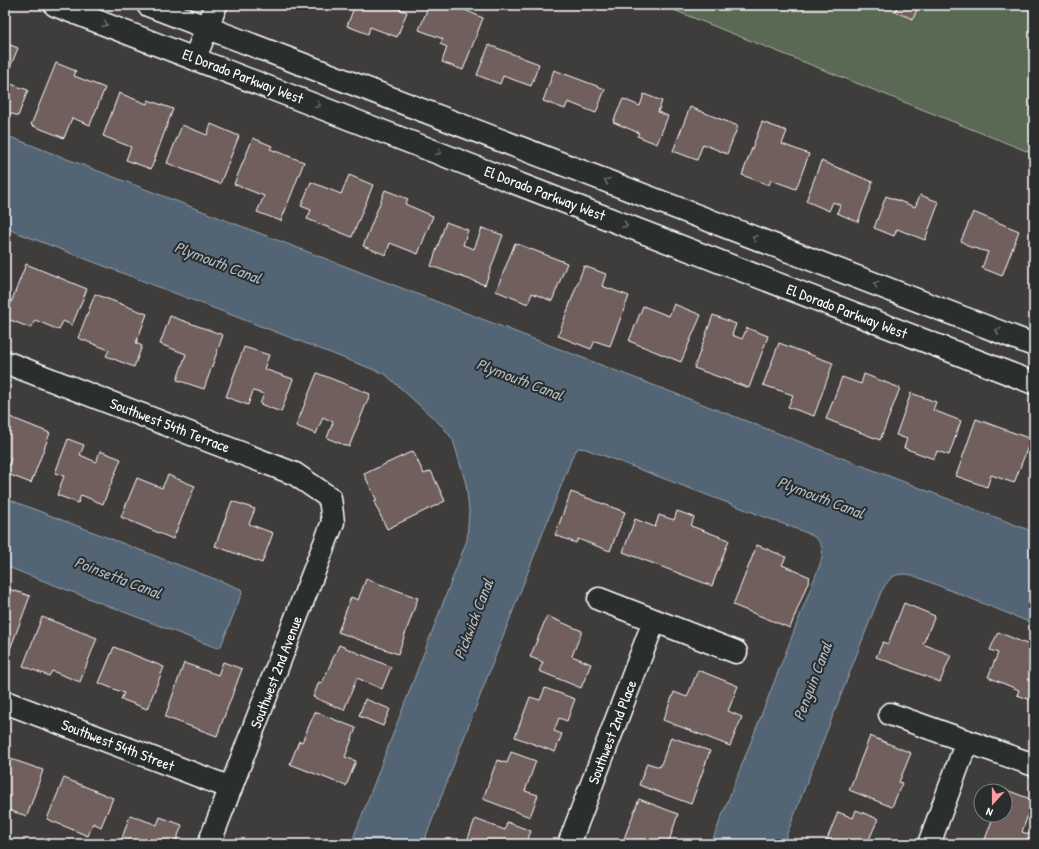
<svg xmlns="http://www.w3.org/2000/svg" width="1039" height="849" viewBox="0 0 1039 849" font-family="'Patrick Hand',sans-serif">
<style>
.green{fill:#5a6952;stroke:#acb4a8}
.water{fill:#526575;stroke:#97a3ac}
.building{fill:#715e5d;stroke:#fff}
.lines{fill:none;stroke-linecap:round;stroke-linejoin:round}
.minor-casing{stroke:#fff;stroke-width:25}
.minor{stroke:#2a2d2e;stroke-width:22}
.oneway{stroke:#6a6c6d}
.labels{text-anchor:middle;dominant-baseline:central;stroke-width:4;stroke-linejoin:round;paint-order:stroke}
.street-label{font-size:15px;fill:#fff;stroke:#2a2d2e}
.water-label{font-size:16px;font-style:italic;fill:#b1bac1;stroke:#2a2d2e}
</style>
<rect width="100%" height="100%" fill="#3f3c3c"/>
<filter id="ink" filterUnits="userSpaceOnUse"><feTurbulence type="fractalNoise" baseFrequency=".025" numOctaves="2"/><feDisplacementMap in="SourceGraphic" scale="8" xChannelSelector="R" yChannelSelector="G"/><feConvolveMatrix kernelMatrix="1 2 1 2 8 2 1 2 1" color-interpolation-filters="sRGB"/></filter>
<g filter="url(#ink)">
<!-- green -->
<path class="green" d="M661,5H1034V154Z"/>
<!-- water -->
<g class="water">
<path d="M5,135L1034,532V624L912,575C894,572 890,577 881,592L783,844H711L819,567C825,550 824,541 807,533L586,449L578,448L573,455L423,844H351L467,540L469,510L466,484L453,440L443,427L385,374L5,228Z"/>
<path d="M5,498L241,589L242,593L221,646L217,648L5,566Z"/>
</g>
<!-- building -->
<g class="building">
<path d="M355,5H388L407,12L397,37L370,27L368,34L347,26Z"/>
<path d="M429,5H454L483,18L463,70L442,62L447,47L440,44L443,39L419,30Z"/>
<path d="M898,5L918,7L913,19L895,12Z"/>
<path d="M5,43L18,48L5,80Z"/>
<path d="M489,45L539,64L531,86L503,76L500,84L477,75Z"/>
<path d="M56,63L76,71L74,76L105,88L90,125L72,118L64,138L31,125Z"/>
<path d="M554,70L605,89L596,113L568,102L565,109L543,101Z"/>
<path d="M5,82L28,90L18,116L5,111Z"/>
<path d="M119,93L147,104L148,100L173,109L151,169L126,160L131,147L103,136Z"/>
<path d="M644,94L662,101L658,112L668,116L657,144L637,136L639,133L613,122L623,99L640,106Z"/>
<path d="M690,107L738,126L727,154L703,144L697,160L673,151Z"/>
<path d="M762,122L787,131L782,144L809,154L796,189L771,180L769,185L742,175Z"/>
<path d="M211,124L239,136L220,184L167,163L182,125L207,135Z"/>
<path d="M253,138L272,146L270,149L304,162L281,221L257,212L264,196L234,184Z"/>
<path d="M821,161L873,182L858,222L837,213L840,205L833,202L829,211L806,201Z"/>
<path d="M349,175L373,185L352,237L307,219L311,210L301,206L311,182L341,194Z"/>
<path d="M385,190L408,199L405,204L433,216L418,254L390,243L386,255L363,246Z"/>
<path d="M920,195L939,202L925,240L897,229L894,236L874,228L886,196L915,207Z"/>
<path d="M973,212L1019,231L1002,276L982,268L988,252L970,247L961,241Z"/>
<path d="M446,222L468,230L463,245L474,249L482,228L503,235L485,285L431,266Z"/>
<path d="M515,243L567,263L552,301L532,293L528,304L496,291Z"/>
<path d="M26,264L87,289L72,325L63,321L59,330L35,320L31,328L5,318Z"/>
<path d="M584,266L606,274L602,286L629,296L610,346L595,341L591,349L558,336Z"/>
<path d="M95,294L147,314L136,343L142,346L134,367L106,356L109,350L78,338Z"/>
<path d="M674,304L701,315L681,362L629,341L643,306L669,316Z"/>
<path d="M713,315L736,324L732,335L742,339L747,328L768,336L749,388L694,368Z"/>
<path d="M170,316L223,335L204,389L177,380L186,354L160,344Z"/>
<path d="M779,343L833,363L814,416L788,407L793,395L763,385Z"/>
<path d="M244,347L269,355L264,369L293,379L281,412L260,404L264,394L253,391L248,405L226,397Z"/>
<path d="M317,373L370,394L349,447L327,438L333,422L323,417L316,434L296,426Z"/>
<path d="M864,374L900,388L880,440L826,419L842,377L861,384Z"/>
<path d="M911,393L936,402L933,410L961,421L949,455L937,451L934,459L904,448L907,439L896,435Z"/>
<path d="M5,415L50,433L31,483L5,473L11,458L5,456Z"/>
<path d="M976,419L1031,439L1014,483L991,475L987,487L956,476Z"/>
<path d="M68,439L84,445L80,455L96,462L100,451L121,459L103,504L81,495L78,503L57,495L64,476L55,473Z"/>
<path d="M413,451L424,474L431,471L445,501L387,529L374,502L377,501L364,474Z"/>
<path d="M168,475L195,486L173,539L121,517L137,478L162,488Z"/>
<path d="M571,492L625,512L610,551L578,539L576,543L555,535Z"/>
<path d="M232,501L255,509L249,524L273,533L262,563L215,546Z"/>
<path d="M677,511L694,517L691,526L729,540L712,586L623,552L635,519L655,527L659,515L674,520Z"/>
<path d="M757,545L786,557L782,565L810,577L790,628L733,605Z"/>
<path d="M366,579L418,598L398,654L338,632L351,597L358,600Z"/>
<path d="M9,589L30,596L9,652L5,650V600Z"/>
<path d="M904,603L935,616L923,644L951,655L940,682L876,657L883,642L888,644Z"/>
<path d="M547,616L582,631L572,656L591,664L581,688L539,671L543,662L530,657Z"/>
<path d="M42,617L97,638L80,682L52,671L49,676L23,666Z"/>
<path d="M998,632L1034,647V701L1017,695L1019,690L988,677L998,653L990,650Z"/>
<path d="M339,645L391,667L382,689L357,678L344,710L313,697L319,682L322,683Z"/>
<path d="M114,647L164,667L147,709L121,699L124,693L99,683Z"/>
<path d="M223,662L242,669L217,736L165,717L184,663L218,675Z"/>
<path d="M698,670L738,686L728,711L742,717L730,746L663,720L674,692L687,697Z"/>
<path d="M545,688L575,699L567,721L559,718L554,731L562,734L555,752L515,737L530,697L540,700Z"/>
<path d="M365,699L390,709L383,726L359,716Z"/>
<path d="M315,712L356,728L345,757L356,761L346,786L290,764L299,741L302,742Z"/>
<path d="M870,736L911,753L899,782L902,783L892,807L849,790Z"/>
<path d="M671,737L710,751L691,804L639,785L647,763L660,767Z"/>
<path d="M511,752L536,761L525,791L538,795L530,817L483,799L497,760L507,763Z"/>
<path d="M5,757L43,770L27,816L5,809Z"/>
<path d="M64,778L113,798L101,827L93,823L88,836L47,819Z"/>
<path d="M1004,789L1033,800L1022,832L1034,836V844H989L984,842L994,815H1005Z"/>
<path d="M639,799L678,814L668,844H622Z"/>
<path d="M856,810L878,819L867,844H825L838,812L853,818Z"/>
<path d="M130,815L157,825L160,817L182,825L175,844H120Z"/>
<path d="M475,819L505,830L507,822L531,831L526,844H466Z"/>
</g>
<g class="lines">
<defs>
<g id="minor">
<path d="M55,5L1034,383"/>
<path d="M148,5L1034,345"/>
<path d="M195,58L216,5"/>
<path d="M5,362L295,474L330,498L333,522L209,844"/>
<path d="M599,599L736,652"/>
<path d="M5,702L231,788"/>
<path d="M890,714L1034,765"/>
<path d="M569,844L654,621"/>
<path d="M929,844L967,741"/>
</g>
</defs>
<!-- minor casing -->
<use href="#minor" class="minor-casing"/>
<!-- minor -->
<use href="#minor" class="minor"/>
</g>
<!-- one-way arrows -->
<defs><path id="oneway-chevron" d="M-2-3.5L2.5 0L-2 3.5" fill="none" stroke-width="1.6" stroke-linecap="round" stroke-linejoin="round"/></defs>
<g class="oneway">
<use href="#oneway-chevron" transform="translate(105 24) rotate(21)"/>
<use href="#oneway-chevron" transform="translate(318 105) rotate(21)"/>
<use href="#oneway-chevron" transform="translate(439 152) rotate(21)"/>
<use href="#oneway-chevron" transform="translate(607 181) rotate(-159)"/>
<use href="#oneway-chevron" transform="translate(625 225) rotate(21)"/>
<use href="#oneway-chevron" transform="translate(755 238) rotate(-159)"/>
<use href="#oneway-chevron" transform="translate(876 284) rotate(-159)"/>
<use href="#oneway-chevron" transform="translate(998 331) rotate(-159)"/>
</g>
</g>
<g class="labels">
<!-- street labels -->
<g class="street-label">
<text transform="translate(243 76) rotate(21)">El Dorado Parkway West</text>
<text transform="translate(545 193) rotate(21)">El Dorado Parkway West</text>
<text transform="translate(847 311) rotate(21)">El Dorado Parkway West</text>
<text transform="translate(170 425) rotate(21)">Southwest 54th Terrace</text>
<text transform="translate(276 672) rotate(-69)">Southwest 2nd Avenue</text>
<text transform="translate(612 732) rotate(-69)">Southwest 2nd Place</text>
<text transform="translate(118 745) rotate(21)">Southwest 54th Street</text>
</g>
<!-- water labels -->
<g class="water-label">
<text transform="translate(218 262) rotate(21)">Plymouth Canal</text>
<text transform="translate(520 379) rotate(21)">Plymouth Canal</text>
<text transform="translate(821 497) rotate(21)">Plymouth Canal</text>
<text transform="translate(118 577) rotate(21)">Poinsetta Canal</text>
<text transform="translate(473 619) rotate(-69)">Pickwick Canal</text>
<text transform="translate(812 681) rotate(-69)">Penguin Canal</text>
</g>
</g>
<!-- margin -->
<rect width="1039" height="849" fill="none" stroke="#2a2d2e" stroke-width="20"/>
<rect x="10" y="10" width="1019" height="829" fill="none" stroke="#fff" stroke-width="1.5" filter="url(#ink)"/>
<!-- north arrow -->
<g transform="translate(993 803) rotate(201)"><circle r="19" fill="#2a2d2e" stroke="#7f8182"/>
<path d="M0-3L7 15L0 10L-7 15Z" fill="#ff9aa2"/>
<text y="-6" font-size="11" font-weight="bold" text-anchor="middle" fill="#ffffff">N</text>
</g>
</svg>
